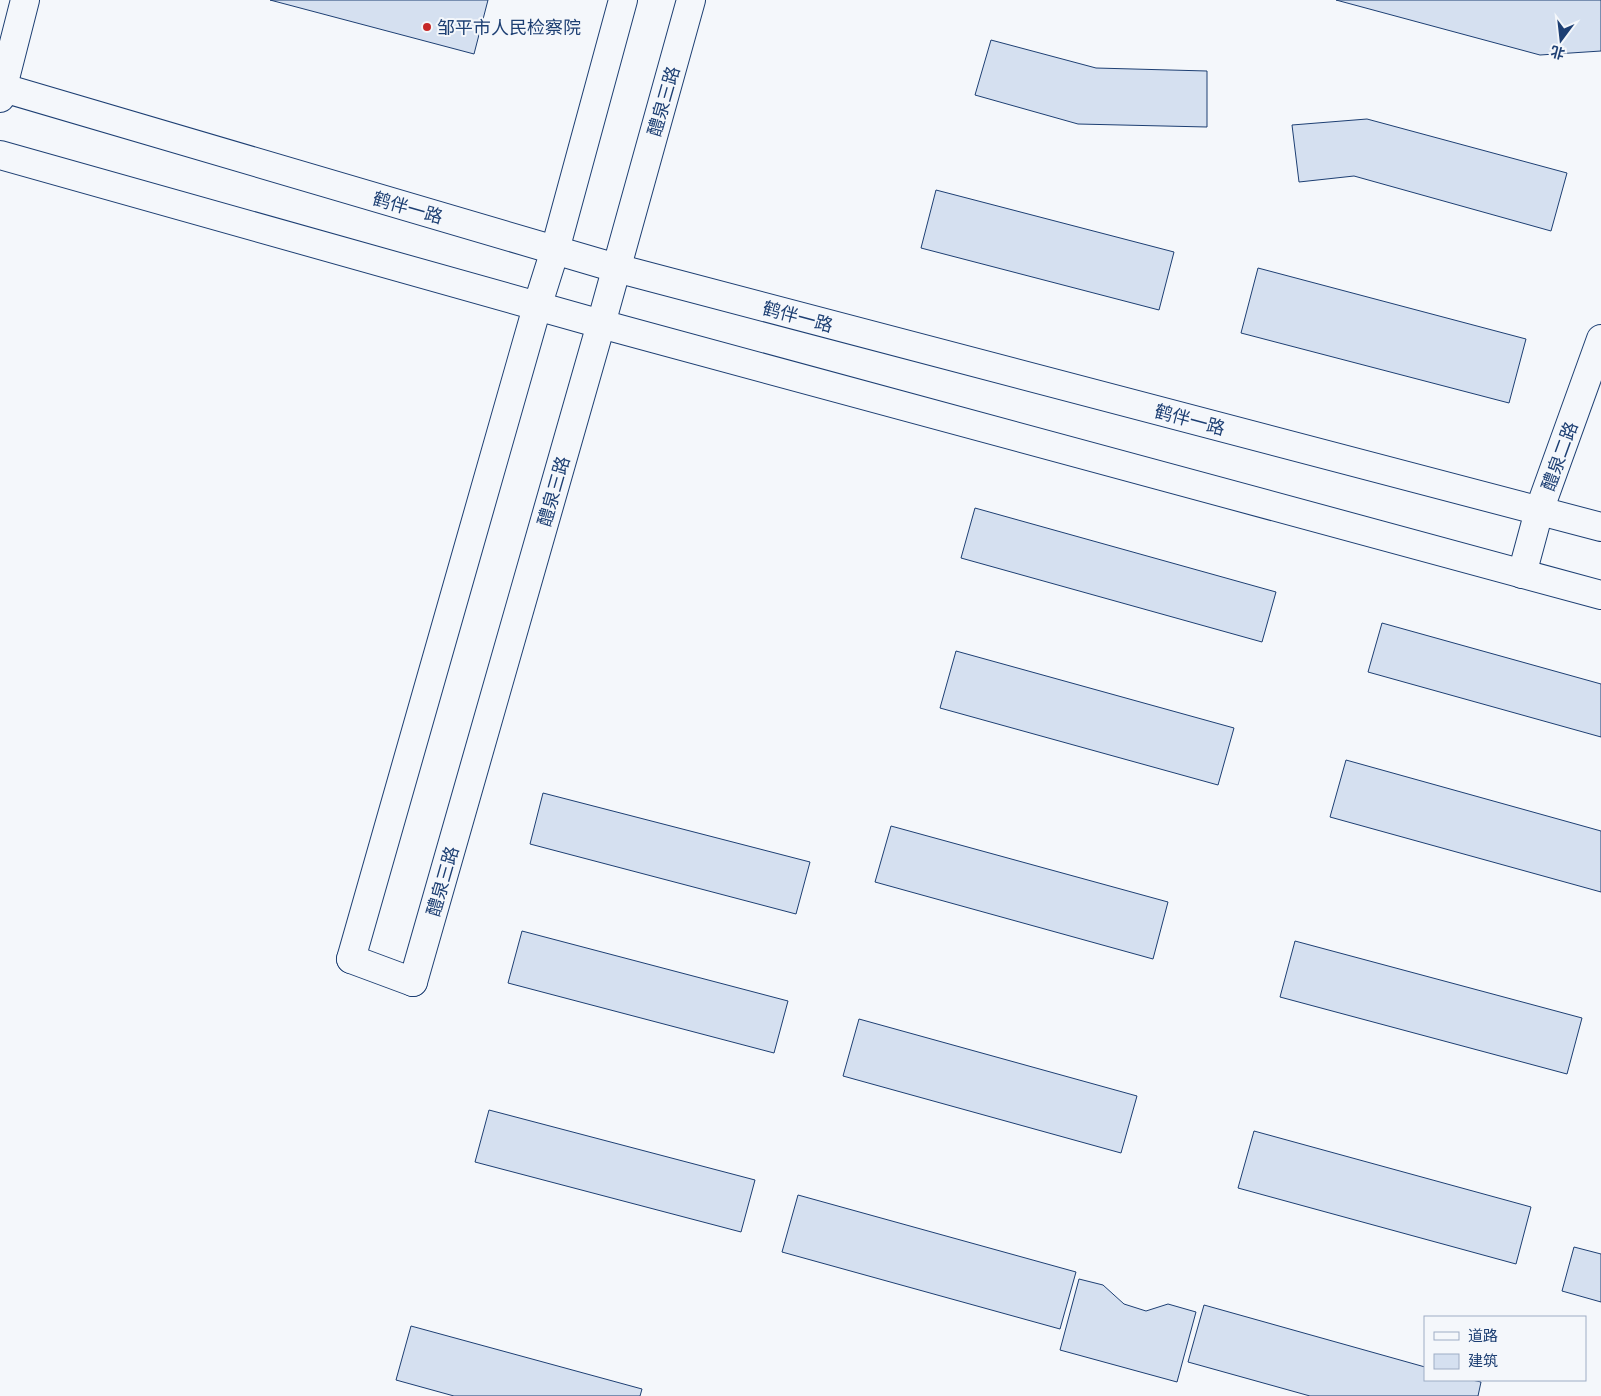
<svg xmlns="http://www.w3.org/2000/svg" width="1601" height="1396" viewBox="0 0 1601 1396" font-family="'Golos Text','Noto Sans SC',sans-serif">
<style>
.building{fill:#d5e0f0;stroke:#1d3f73}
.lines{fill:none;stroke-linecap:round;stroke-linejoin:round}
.tertiary-casing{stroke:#1d3f73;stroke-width:30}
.secondary-casing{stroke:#1d3f73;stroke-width:30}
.tertiary{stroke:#f4f7fb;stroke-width:28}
.secondary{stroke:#f4f7fb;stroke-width:28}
.poi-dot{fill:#c62828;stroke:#f4f7fb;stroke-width:2}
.labels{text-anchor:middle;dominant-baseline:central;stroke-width:4;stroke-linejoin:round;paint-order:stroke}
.poi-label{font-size:18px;fill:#1d3f73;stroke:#f4f7fb;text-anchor:start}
.street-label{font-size:18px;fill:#1d3f73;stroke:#f4f7fb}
</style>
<rect width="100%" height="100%" fill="#f4f7fb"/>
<!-- building -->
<g class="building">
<path d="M270,0H488L474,54Z"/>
<path d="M1336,0H1601V51L1540,55Z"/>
<path d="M991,40L1096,68L1207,71V127L1078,124L975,95Z"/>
<path d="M1367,119L1567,173L1551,231L1354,176L1299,182L1292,125Z"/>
<path d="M936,190L1174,252L1159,310L921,248Z"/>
<path d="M1258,268L1526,339L1509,403L1241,333Z"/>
<path d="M975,508L1276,592L1262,642L961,558Z"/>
<path d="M1382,623L1601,684V737L1368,672Z"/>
<path d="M956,651L1234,728L1218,785L940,708Z"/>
<path d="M1346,760L1601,831V892L1330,817Z"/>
<path d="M543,793L810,862L796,914L530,844Z"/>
<path d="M891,826L1168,902L1153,959L875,882Z"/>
<path d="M522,931L788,1001L774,1053L508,983Z"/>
<path d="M1295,941L1582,1018L1567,1074L1280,997Z"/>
<path d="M859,1019L1137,1096L1121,1153L843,1076Z"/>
<path d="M489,1110L755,1180L741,1232L475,1162Z"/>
<path d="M1254,1131L1531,1207L1516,1264L1238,1188Z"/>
<path d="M798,1195L1076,1272L1060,1329L782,1252Z"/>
<path d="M1574,1247L1601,1254V1302L1562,1291Z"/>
<path d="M1079,1279L1103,1285L1124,1304L1146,1311L1168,1304L1196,1312L1177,1382L1060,1350Z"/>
<path d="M1204,1305L1425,1367V1380H1472L1481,1382L1478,1396H1310L1188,1362Z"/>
<path d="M411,1326L642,1389L640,1396H454L396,1380Z"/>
</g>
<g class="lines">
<defs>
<g id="tertiary">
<path d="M0,98L25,0"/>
<path d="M1522,574L1539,511L1601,339"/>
<path d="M351,959L413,982"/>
</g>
<g id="secondary">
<path d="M0,87L616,268L1601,527"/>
<path d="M0,155L601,324L1601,595"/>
<path d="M351,959L537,307L555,250L623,0"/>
<path d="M413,982L601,324L691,0"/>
</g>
</defs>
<!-- tertiary casing -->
<use href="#tertiary" class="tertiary-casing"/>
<!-- secondary casing -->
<use href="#secondary" class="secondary-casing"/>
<!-- tertiary -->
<use href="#tertiary" class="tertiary"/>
<!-- secondary -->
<use href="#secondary" class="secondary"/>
</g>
<!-- markers -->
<circle class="poi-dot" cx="427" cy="27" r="5"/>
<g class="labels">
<!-- poi labels -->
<g class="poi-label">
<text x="437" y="27">邹平市人民检察院</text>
</g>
<!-- street labels -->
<g class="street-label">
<text transform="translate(663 101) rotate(-74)">醴泉三路</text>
<text transform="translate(408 207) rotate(16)">鹤伴一路</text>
<text transform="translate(798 316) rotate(15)">鹤伴一路</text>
<text transform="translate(1190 419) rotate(15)">鹤伴一路</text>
<text transform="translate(1559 456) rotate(-70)">醴泉二路</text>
<text transform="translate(553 491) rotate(-74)">醴泉三路</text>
<text transform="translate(442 881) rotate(-74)">醴泉三路</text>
</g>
</g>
<!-- legend -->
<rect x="1424" y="1316" width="162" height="65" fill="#f4f7fb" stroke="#9eadc5"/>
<rect x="1434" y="1332" width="25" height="8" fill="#f4f7fb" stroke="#9eadc5"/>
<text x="1468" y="1341" font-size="15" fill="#1d3f73">道路</text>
<rect x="1434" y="1354" width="25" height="15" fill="#d5e0f0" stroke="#9eadc5"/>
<text x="1468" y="1366" font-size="15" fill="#1d3f73">建筑</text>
<!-- north arrow -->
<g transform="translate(1561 40) rotate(195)" stroke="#f4f7fb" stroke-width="4" paint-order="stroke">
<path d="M0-4L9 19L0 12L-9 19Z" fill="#1d3f73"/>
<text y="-8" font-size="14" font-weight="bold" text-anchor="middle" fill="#1d3f73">北</text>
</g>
</svg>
